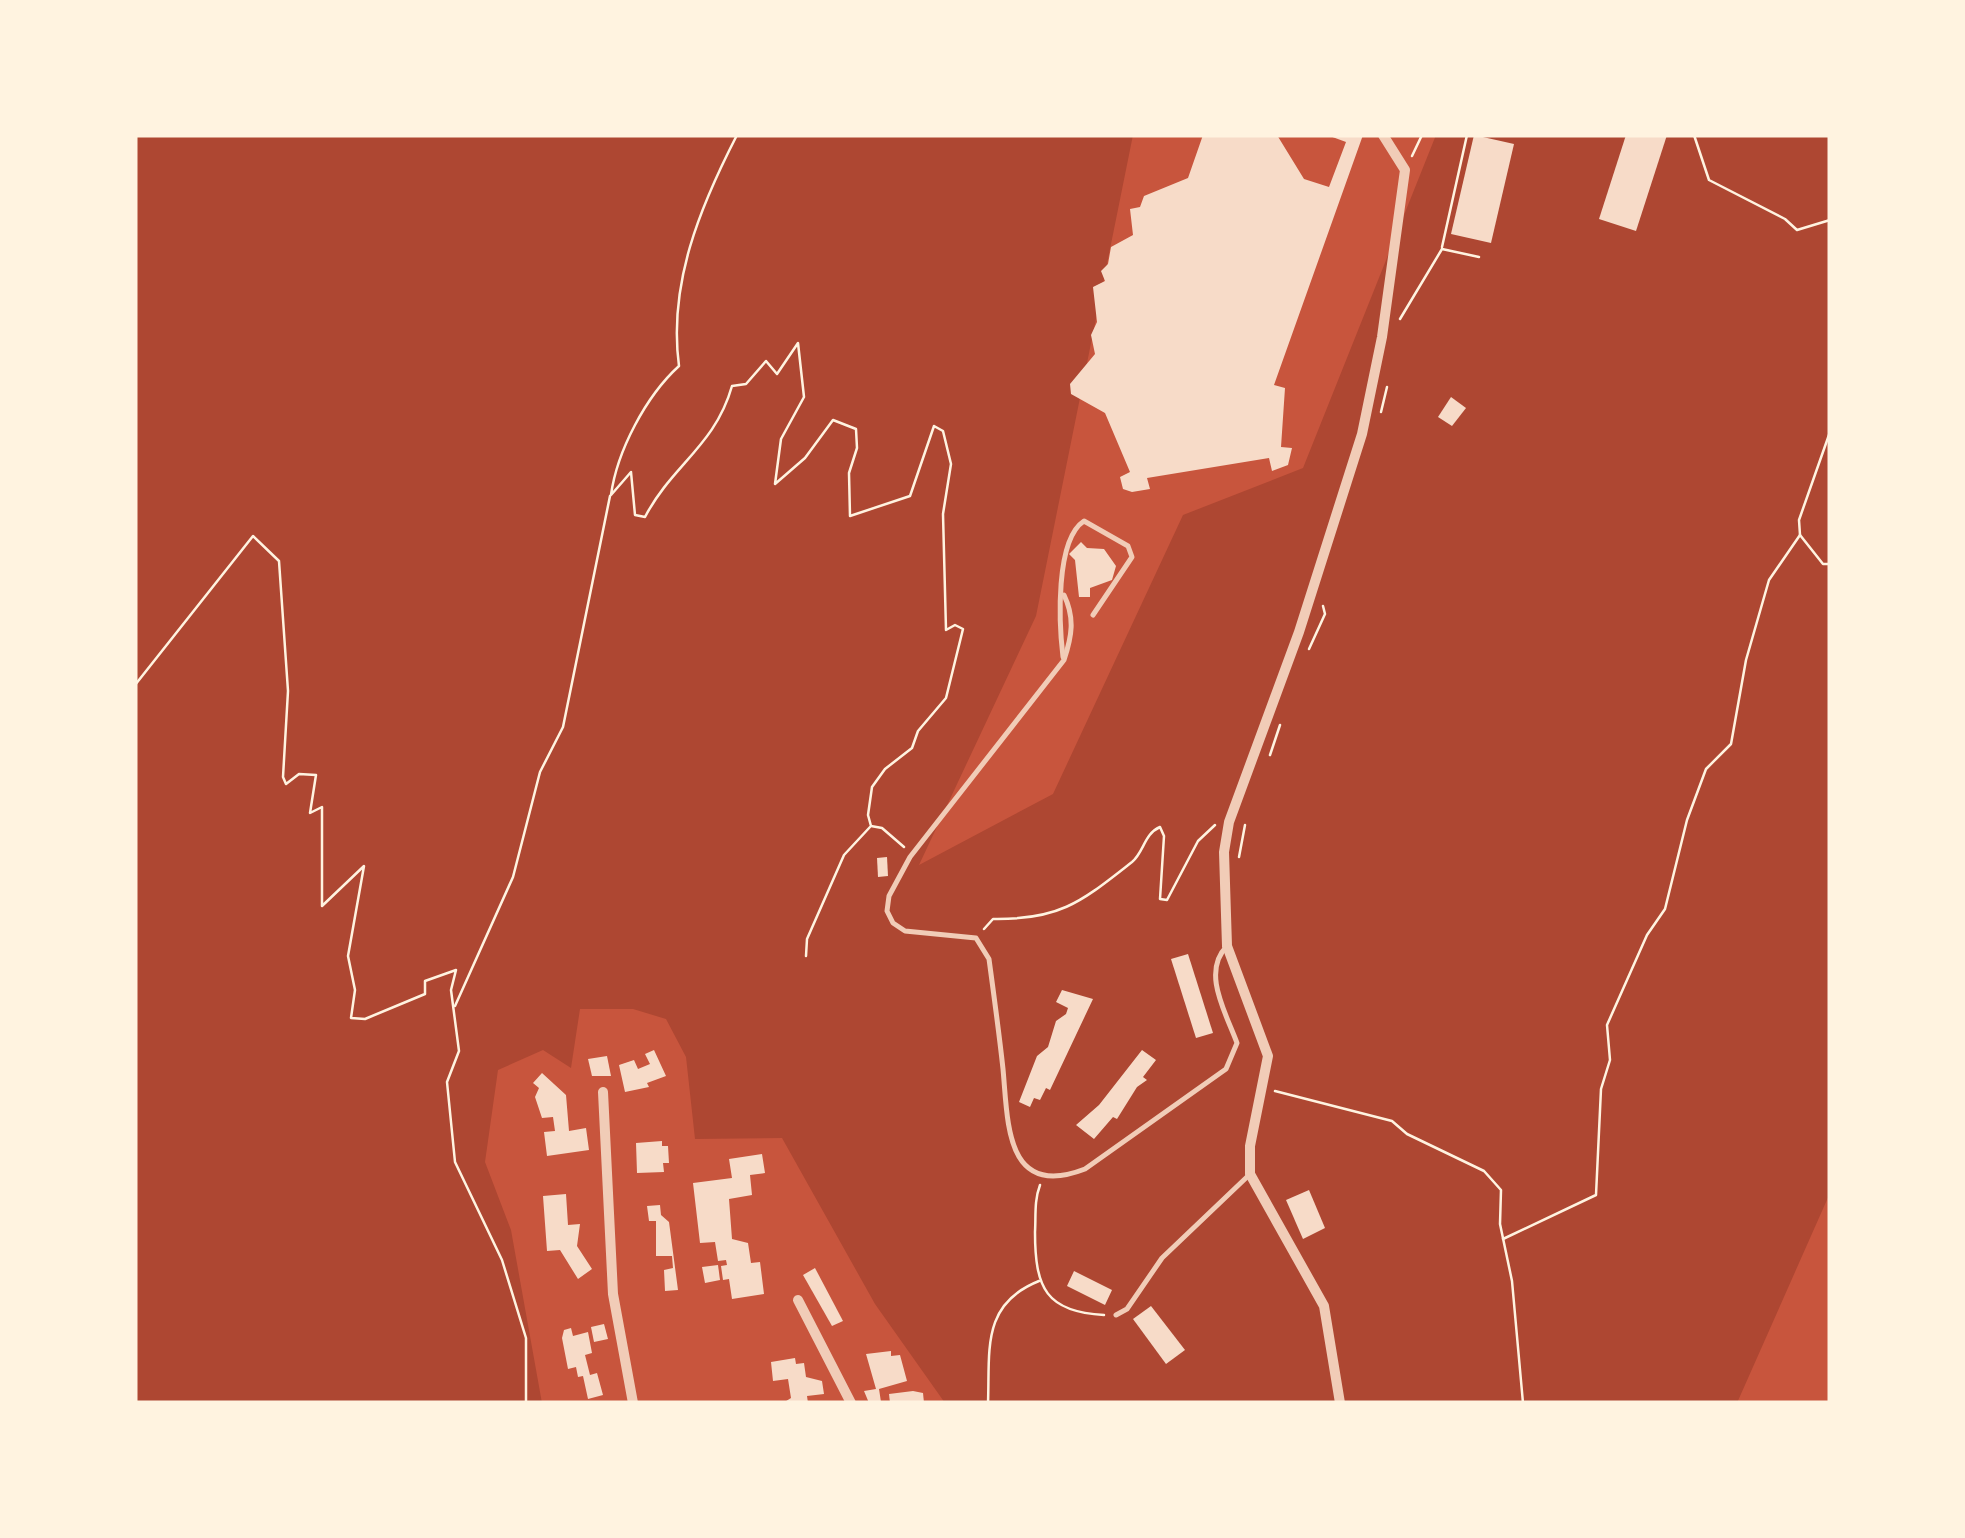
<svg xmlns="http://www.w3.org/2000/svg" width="1965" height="1538" viewBox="0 0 1965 1538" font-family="Montserrat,sans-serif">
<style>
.green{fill:#ae4732}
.building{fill:#f7dbc8}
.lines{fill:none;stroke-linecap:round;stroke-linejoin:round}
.path{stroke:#fff3e0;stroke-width:2.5}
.service{stroke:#f1ccb7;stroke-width:5}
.minor{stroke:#f1ccb7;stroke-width:10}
</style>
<rect width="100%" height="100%" fill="#c8553d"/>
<!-- green -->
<path class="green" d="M135,135H1133L1036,616L919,865L1053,794L1183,515L1303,468L1436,135H1830V1193L1737,1403H945L875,1304L782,1138L695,1139L686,1057L666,1019L633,1009H580L571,1068L543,1050L498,1070L485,1162L511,1230L542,1403H135Z"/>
<!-- building -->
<g class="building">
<path d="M1203,135H1277L1304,179L1329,187L1346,142L1327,135H1363L1274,385L1285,388L1281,447L1292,448L1288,465L1272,471L1269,458L1147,478L1150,489L1132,492L1123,489L1120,477L1130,472L1105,413L1071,394L1070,384L1095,354L1091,335L1097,322L1093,287L1105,281L1101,271L1108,264L1111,247L1133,235L1130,209L1140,207L1144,196L1188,178Z"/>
<path d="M1474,135L1514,144L1491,243L1451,234Z"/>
<path d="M1626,135H1667L1636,231L1599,219Z"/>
<path d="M1451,397L1466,408L1452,426L1438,417Z"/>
<path d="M1081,542L1087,548L1104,549L1116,566L1112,580L1090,588V597H1079L1075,560L1069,554Z"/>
<path d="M887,857L888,876L878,877L877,858Z"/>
<path d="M1188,954L1213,1033L1196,1038L1171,959Z"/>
<path d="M1062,990L1093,999L1050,1090L1046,1088L1040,1100L1034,1098L1030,1107L1019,1102L1037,1056L1048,1047L1056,1021L1066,1014L1068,1008L1056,1002Z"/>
<path d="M654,1050L666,1076L647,1083L649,1087L625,1092L619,1065L634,1060L638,1069L650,1064L645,1054Z"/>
<path d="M1142,1050L1156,1060L1143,1077L1147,1080L1137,1087L1117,1119L1113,1117L1094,1139L1076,1125L1099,1105Z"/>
<path d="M607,1056L611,1076H592L588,1059Z"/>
<path d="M542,1073L566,1095L569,1131L586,1128L589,1150L547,1156L544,1132L555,1131L553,1117L542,1118L535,1097L539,1088L533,1083Z"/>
<path d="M662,1141V1146H668L669,1163H663L664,1172L637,1173L636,1143Z"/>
<path d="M762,1154L765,1173L750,1175L752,1195L729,1199L732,1239L748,1243L751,1263L760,1262L764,1294L732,1299L729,1279L723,1280L721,1266L727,1265L726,1260L718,1261L715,1242L700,1243L693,1183L732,1178L729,1159Z"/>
<path d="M1309,1190L1325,1228L1303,1239L1286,1200Z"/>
<path d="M566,1194L568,1225L580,1224L577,1246L592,1269L578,1279L560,1250L547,1251L543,1196Z"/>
<path d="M660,1205L661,1215L669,1222L678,1290L665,1291L664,1270L673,1268L672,1256H656V1221H649L647,1206Z"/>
<path d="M718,1265L720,1280L705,1283L702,1267Z"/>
<path d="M815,1268L843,1321L832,1326L803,1275Z"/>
<path d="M1074,1271L1112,1290L1105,1305L1067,1286Z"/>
<path d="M1151,1306L1185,1350L1166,1364L1133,1319Z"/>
<path d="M604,1324L608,1339L594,1342L591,1327Z"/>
<path d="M571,1328L573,1336L588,1332L592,1353L585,1355L590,1375L597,1373L603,1395L588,1399L583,1376L578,1377L576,1367L568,1369L562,1338L564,1330Z"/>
<path d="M891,1351V1356L900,1355L907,1381L879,1389L881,1402L869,1403L864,1391L876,1389L866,1354Z"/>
<path d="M795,1358L796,1364L804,1363L806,1377L822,1381L824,1394L807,1396L808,1403H783L791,1398L788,1379L773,1381L771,1362Z"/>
<path d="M913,1391L923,1393L924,1403H890L889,1394Z"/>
</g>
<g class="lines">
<!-- path -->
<g class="path">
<path d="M703,135H704"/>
<path d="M737,135C700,207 668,284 679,366C646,396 617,451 611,495L631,472L635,515L645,517C672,465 715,446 732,386L746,384L766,361L777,374L798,343L804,397L781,439L775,484L805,458L833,420L856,429L857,448L849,473L850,516L910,496L934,426L943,431L951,464L943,514L946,630L955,625L963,629L946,698L918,731L912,748L885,769L872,787L868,815L871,826L882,828L904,847"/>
<path d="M1694,135L1709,180L1785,219L1797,230L1830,220"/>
<path d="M1412,156L1422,135"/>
<path d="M1442,247L1467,135"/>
<path d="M1400,319L1442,249L1479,257"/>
<path d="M1381,412L1387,387"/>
<path d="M1830,432L1799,520L1800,535L1823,564H1830"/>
<path d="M1309,649L1325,614L1323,606"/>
<path d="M135,685L253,536L279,561L288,691L283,777L286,784L299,774L316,775L310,813L322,807V906L364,866L348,956L355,990L351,1018L365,1019L425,994V981L456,970L451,990L459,1051L447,1082L455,1162L502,1260L526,1338V1403"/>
<path d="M1270,755L1280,725"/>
<path d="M1239,857L1245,825"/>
<path d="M984,929L993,919C1061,920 1082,901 1132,862C1144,852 1144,834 1160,827L1164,836L1160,899L1167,900L1198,841L1215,825"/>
<path d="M806,956L807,939L844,855L870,827"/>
<path d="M455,1006L513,877L540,772L563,727L610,496"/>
<path d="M1275,1091L1392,1121L1407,1134L1484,1171L1501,1190L1500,1224L1512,1281L1523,1403"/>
<path d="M1040,1185C1034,1201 1036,1216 1035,1232C1035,1288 1046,1312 1104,1315"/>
<path d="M1503,1239L1596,1195L1601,1089L1610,1060L1607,1025L1647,935L1665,909L1687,820L1706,769L1731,744L1746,660L1769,580L1800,535"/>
<path d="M988,1403C990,1350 981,1304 1039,1281"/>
</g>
<!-- service -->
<g class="service">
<path d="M1064,595C1075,618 1072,636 1064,660L910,857L889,896L887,911L893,923L905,931L976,938L989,959C994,996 999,1032 1003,1069C1008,1122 1005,1200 1085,1169L1226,1069L1237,1043C1226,1013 1201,972 1227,946"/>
<path d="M1063,657C1059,624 1055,540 1084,521L1128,546L1132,557L1093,615"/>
<path d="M1116,1315L1127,1309L1162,1258L1248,1176"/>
</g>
<!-- minor -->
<g class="minor">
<path d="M603,1092L613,1294L633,1403"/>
<path d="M798,1300L851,1403"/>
<path d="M1340,1403L1324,1306L1250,1174V1146L1268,1056L1227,946L1224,852L1229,822L1299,632L1362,434L1382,337L1405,170L1383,135"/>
</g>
</g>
<!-- border -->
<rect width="1965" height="1538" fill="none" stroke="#fff3e0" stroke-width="275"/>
</svg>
